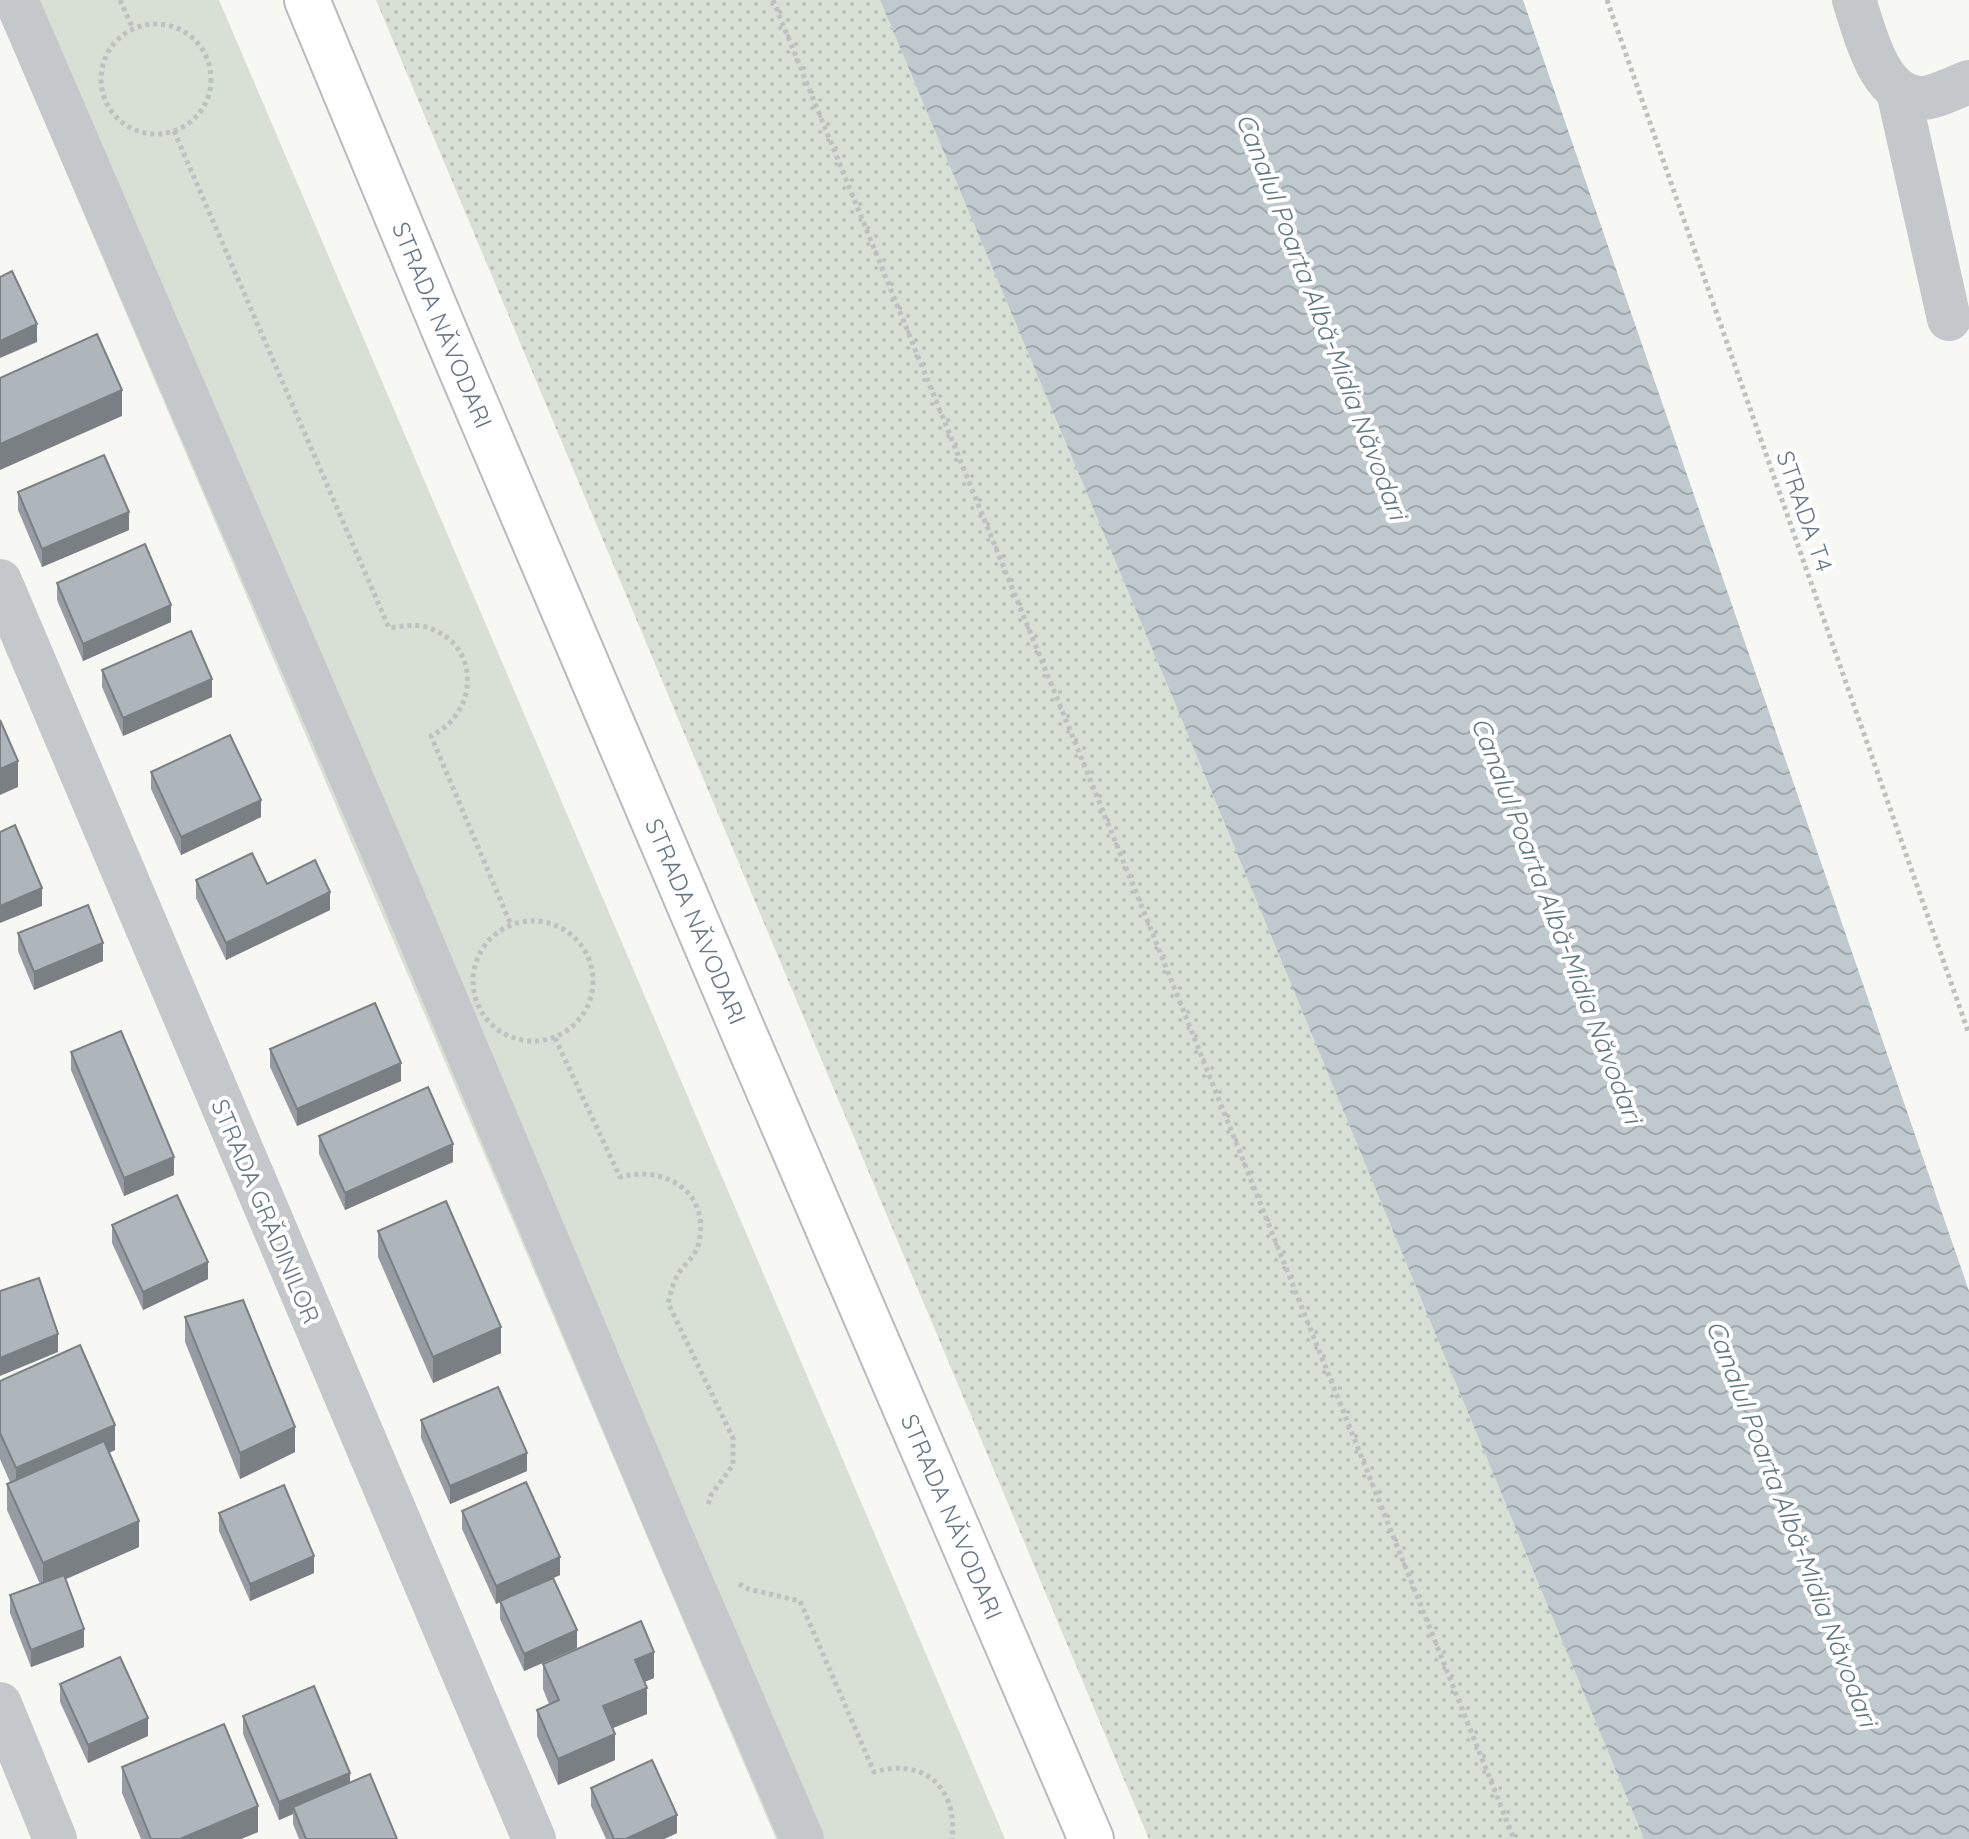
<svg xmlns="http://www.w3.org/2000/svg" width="1969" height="1839" viewBox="0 0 1969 1839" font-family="Quicksand,sans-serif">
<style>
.grass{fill:url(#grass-dots)}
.green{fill:#d8dfd5}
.water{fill:url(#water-waves)}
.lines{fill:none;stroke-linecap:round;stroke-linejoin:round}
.major-casing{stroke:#b7bbbf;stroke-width:48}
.path{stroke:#bec0c2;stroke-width:5;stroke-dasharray:4 4;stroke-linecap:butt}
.minor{stroke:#c4c8cb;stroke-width:44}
.major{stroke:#fff;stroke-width:44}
.wall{fill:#969ca1}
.shaded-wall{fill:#7a7f83}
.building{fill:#aeb5bb;stroke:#7a7f83;stroke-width:2}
.labels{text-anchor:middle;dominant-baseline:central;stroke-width:8;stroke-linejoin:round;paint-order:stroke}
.street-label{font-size:24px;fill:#657686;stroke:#fff}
.water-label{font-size:26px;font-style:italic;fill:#617882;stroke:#fff}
</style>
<defs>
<pattern id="grass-dots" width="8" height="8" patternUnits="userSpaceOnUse" patternTransform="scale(2)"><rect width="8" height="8" fill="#d8dfd5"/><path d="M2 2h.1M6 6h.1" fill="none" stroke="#b3b9b2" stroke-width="1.8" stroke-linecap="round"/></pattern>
<pattern id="water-waves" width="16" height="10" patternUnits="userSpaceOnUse" patternTransform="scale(2)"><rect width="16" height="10" fill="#bfc9ce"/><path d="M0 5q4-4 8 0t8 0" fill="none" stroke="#9fa8ad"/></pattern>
</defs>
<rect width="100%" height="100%" fill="#f7f7f4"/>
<!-- grass -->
<path class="grass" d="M376,0H880L1179,713L1644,1839H1149Z"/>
<!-- green -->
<path class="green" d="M0,0H219L1005,1839H776L0,17Z"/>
<!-- water -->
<path class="water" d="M880,0H1523L1969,1291V1839H1644L1179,713Z"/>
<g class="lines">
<defs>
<g id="major">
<path id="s1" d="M307,0L445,332L746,1038L1091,1839"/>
</g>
</defs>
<!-- major casing -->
<use href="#major" class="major-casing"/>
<!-- path -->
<g class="path">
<path d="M120,0L133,29"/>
<path d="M773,0L1148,922L1514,1839"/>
<path d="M1607,0L1969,1034"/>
<circle cx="156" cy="79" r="55"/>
<path d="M174,131L389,628C402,626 414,624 426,627C481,643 480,712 431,736L511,925"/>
<circle cx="533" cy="981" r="60"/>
<path d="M555,1038L620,1177C664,1165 710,1191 699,1242C696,1258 682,1265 676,1278C672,1286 670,1295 668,1303L733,1438V1465L711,1495L707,1508"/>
<path d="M739,1584L748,1589L800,1601L874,1772C924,1757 958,1788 952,1839"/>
</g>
<!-- minor -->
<g class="minor">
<path d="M16,0L398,886L670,1533L802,1839"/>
<path d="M1854,0C1865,32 1878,97 1921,98C1935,98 1955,87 1969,82"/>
<path d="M1898,91L1949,319"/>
<path d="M0,581L534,1839"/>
<path d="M0,1704L55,1839"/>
</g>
<!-- major -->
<use href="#major" class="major"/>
</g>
<!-- wall -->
<g class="wall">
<path d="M18,492L129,530L42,567L18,510Z"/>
<path d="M57,583L171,622L83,661L57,600Z"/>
<path d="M102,670L212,697L123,736L102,687Z"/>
<path d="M151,772L261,817L181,855L151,789Z"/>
<path d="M196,880L267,884L330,910L226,960L196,898Z"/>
<path d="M18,933L103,961L34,990L18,951Z"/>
<path d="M270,1049L401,1081L297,1126L270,1067Z"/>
<path d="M71,1052L174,1175L124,1196L71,1070Z"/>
<path d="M319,1136L453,1162L345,1210L319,1154Z"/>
<path d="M112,1225L208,1279L143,1310L112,1243Z"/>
<path d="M378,1231L501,1353L433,1383L378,1257Z"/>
<path d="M185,1317L295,1452L240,1479L185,1342Z"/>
<path d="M0,1381L115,1450L109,1453L139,1547L66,1579L84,1647L31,1667L10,1613V1595L40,1584L7,1510V1484L10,1482L0,1459Z"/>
<path d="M421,1420L527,1471L450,1504L421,1438Z"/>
<path d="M462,1511L560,1575L537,1585L577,1648L524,1671L500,1619V1601L496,1604L462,1529Z"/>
<path d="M219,1513L314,1573L250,1601L219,1531Z"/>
<path d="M543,1664L654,1678L644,1682L647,1714L613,1728L615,1760L558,1785L537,1736V1710L549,1704L543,1689Z"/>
<path d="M60,1684L148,1736L88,1763L60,1702Z"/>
<path d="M243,1716L350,1782L397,1839H299L293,1824V1814L279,1820L243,1734Z"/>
<path d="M122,1767L258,1832L241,1839H141L122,1793Z"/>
<path d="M591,1788L677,1833L664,1839H606L591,1806Z"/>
</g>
<!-- shaded-wall -->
<g class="shaded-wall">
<path d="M37,324V342L0,358V341Z"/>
<path d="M122,390V416L0,470V444Z"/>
<path d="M129,512V530L42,567V549Z"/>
<path d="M171,605V622L83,661V644Z"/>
<path d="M212,679V697L123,736V718Z"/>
<path d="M18,761V787L0,795V769Z"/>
<path d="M261,800V817L181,855V837Z"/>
<path d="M42,888V906L0,923V906Z"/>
<path d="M330,892V910L226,960V943Z"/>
<path d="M103,943V961L34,990V972Z"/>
<path d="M401,1063V1081L297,1126V1109Z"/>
<path d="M453,1144V1162L345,1210V1193Z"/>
<path d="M174,1157V1175L124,1196V1178Z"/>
<path d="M208,1262V1279L143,1310V1292Z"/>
<path d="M501,1327V1353L433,1383V1357Z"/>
<path d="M58,1334V1352L0,1376V1358Z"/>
<path d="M115,1425V1450L16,1494V1468Z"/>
<path d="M295,1427V1452L240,1479V1453Z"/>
<path d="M527,1453V1471L450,1504V1486Z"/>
<path d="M139,1521V1547L43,1589V1563Z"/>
<path d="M314,1556V1573L250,1601V1584Z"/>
<path d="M560,1557V1575L496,1604V1586Z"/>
<path d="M84,1629V1647L31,1667V1650Z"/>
<path d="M577,1630V1648L524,1671V1654Z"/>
<path d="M654,1652V1678L635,1686V1660Z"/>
<path d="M647,1688V1714L603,1732V1706Z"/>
<path d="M148,1718V1736L88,1763V1745Z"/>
<path d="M615,1734V1760L558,1785V1759Z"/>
<path d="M350,1773V1790L293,1807V1814L279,1820V1802Z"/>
<path d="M258,1806V1832L241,1839H180Z"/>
<path d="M677,1815V1833L664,1839H626Z"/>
</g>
<!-- building -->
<g class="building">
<path d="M12,271L37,324L0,341V277Z"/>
<path d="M97,334L122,390L0,444V378Z"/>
<path d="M104,455L129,512L42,549L18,492Z"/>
<path d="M145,544L171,605L83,644L57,583Z"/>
<path d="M191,631L212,679L123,718L102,670Z"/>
<path d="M0,720L18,761L0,769Z"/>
<path d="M230,735L261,800L181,837L151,772Z"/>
<path d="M15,825L42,888L0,906V832Z"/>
<path d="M252,853L267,884L315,860L330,892L226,943L196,880Z"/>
<path d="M88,905L103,943L34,972L18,933Z"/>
<path d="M375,1003L401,1063L297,1109L270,1049Z"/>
<path d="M121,1031L174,1157L124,1178L71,1052Z"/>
<path d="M428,1087L453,1144L345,1193L319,1136Z"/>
<path d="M177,1195L208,1262L143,1292L112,1225Z"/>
<path d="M446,1201L501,1327L433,1357L378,1231Z"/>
<path d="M39,1278L58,1334L0,1358V1291Z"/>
<path d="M243,1300L295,1427L240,1453L185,1317Z"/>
<path d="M80,1345L115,1425L16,1468L0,1433V1381Z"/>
<path d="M498,1387L527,1453L450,1486L421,1420Z"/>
<path d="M104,1441L139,1521L43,1563L7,1484Z"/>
<path d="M526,1482L560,1557L496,1586L462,1511Z"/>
<path d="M284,1485L314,1556L250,1584L219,1513Z"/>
<path d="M64,1575L84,1629L31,1650L10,1595Z"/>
<path d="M553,1578L577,1630L524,1654L500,1601Z"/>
<path d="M641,1621L654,1652L635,1660L647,1688L603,1706L615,1734L558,1759L537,1710L559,1700L543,1664Z"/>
<path d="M120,1657L148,1718L88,1745L60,1684Z"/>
<path d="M314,1686L350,1773L279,1802L243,1716Z"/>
<path d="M224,1724L258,1806L180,1839H151L122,1767Z"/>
<path d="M652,1760L677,1815L626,1839H614L591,1788Z"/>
<path d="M370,1774L397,1839H306L293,1807Z"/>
</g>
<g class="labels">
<!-- street labels -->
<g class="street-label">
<text stroke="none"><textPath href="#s1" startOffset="352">STRADA NĂVODARI</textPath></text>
<text transform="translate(1805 511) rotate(71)">STRADA T4</text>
<text stroke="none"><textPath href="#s1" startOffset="1000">STRADA NĂVODARI</textPath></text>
<text transform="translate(266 1211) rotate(67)">STRADA GRĂDINILOR</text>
<text stroke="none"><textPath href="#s1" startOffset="1648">STRADA NĂVODARI</textPath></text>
</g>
<!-- water labels -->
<g class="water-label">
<text transform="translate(1322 316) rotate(69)">Canalul Poarta Albă-Midia Năvodari</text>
<text transform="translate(1557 920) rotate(69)">Canalul Poarta Albă-Midia Năvodari</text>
<text transform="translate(1792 1523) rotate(69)">Canalul Poarta Albă-Midia Năvodari</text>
</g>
</g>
</svg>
